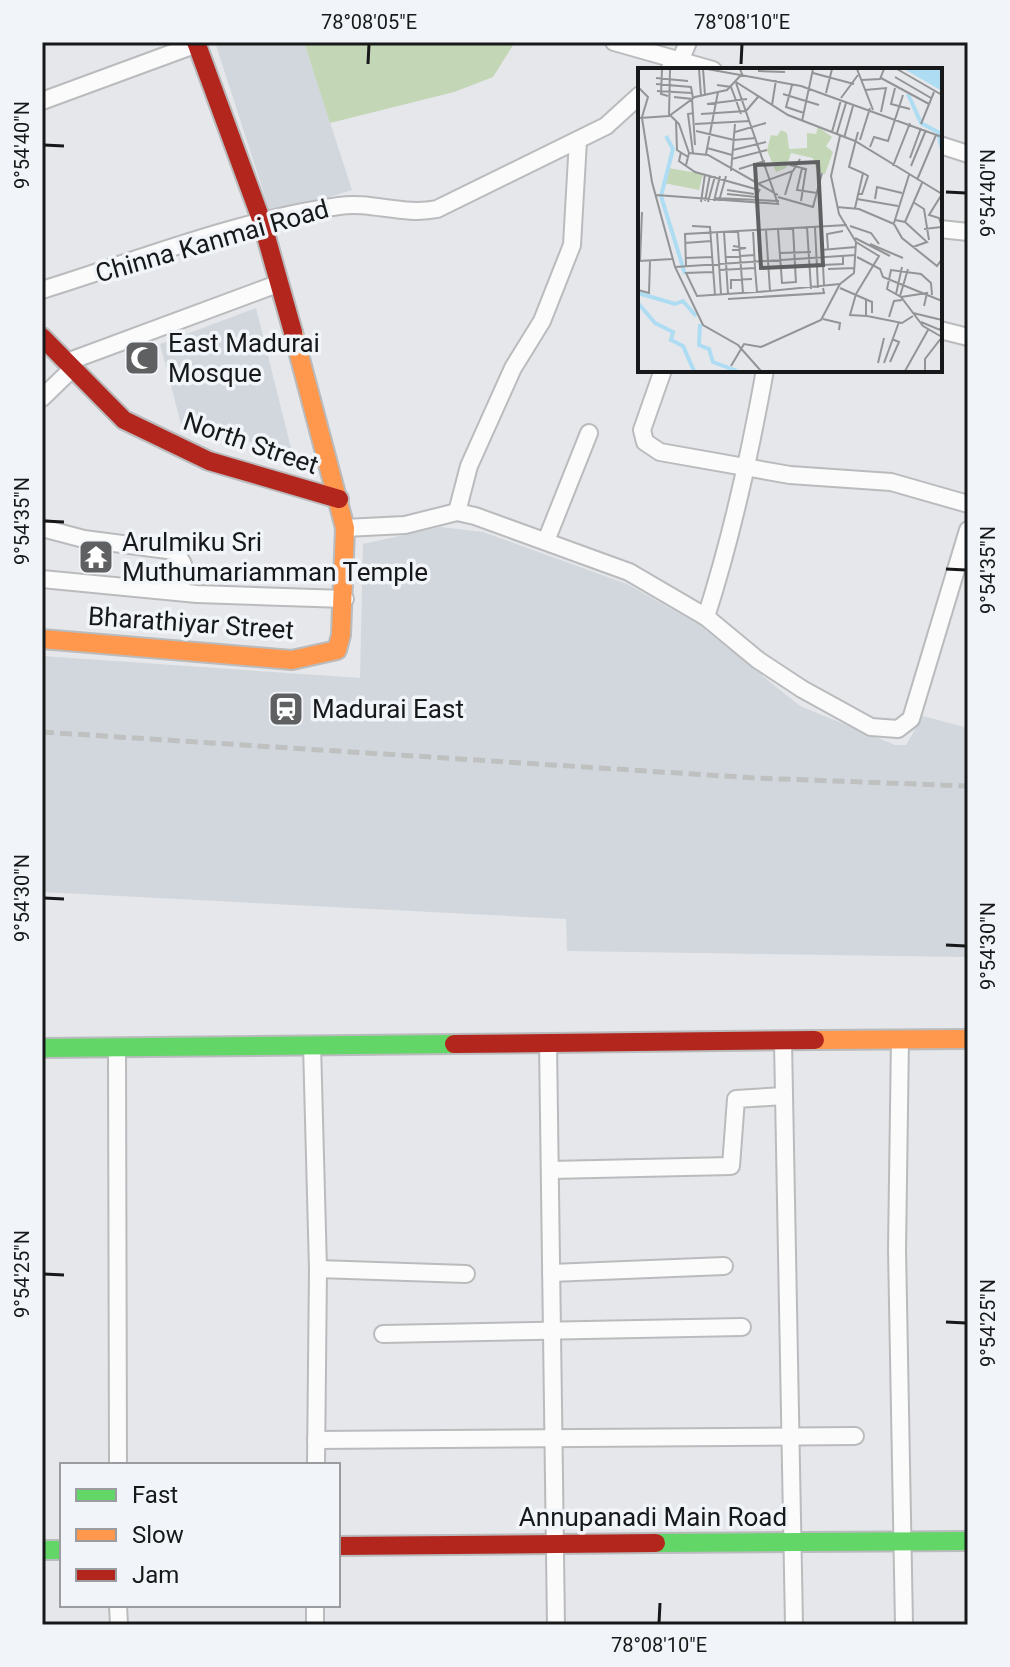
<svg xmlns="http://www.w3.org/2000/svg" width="1010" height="1667" viewBox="0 0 1010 1667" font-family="Roboto,sans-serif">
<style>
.built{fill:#d1d7dd}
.green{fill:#c3d6b6}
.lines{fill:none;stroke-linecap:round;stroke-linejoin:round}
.street-casing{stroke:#babbbd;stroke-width:20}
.fast-casing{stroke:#babbbd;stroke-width:22}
.slow-casing{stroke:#babbbd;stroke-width:22}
.jam-casing{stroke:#babbbd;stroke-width:22}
.street{stroke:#fbfbfc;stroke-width:16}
.fast{stroke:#63d668;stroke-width:18}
.slow{stroke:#ff974d;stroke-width:18}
.jam{stroke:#b3261e;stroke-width:18}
.rail{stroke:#bfc0c0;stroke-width:5;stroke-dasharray:12 6;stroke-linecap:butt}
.ticks{fill:none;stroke:#171819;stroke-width:3}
.labels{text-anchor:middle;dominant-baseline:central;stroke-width:7;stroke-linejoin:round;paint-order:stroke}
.street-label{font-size:26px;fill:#171819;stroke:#f1f4f8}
.poi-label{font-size:26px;fill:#171819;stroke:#f1f4f8;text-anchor:start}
.inset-river{fill:none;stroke:#aedcf3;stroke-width:4}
.inset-road{fill:none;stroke:#939496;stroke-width:2}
.view{fill:#5f6062;fill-opacity:0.15;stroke:#5f6062;stroke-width:4}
.inset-edge{fill:none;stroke:#171819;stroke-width:4}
.neatline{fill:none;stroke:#171819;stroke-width:3}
.ticks-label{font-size:20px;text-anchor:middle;fill:#171819}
</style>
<rect width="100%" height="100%" fill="#e5e7ea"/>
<!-- built -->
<g class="built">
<path d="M215,42H304L352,190L271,215Z"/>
<path d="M256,308L292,452L181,424L160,344Z"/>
<path d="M441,527L483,532L627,584L698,624L800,706L895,745H906L923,716L968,728V957L567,951L566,919L42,892V656L360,678L363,544Z"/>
</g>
<!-- green -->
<path class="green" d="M304,42H515L493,77L454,92L330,123Z"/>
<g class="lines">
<defs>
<g id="street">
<path d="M614,42L713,70"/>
<path d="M669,70L681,59L688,42"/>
<path d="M42,101L197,44"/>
<path d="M940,145L968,154"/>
<path d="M940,229L968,232"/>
<path d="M42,290C139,260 238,220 339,206C371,201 403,216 437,209L606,126L640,95"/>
<path d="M940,330L968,337"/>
<path d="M67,362L280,283"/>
<path d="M663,370L642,430L645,442L660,452L790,475L891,482L968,504"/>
<path d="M42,398L73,368"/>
<path d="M457,512L469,466L513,368L542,321L572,245L578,140"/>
<path d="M42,528L84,539L175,551L183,564L181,592"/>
<path d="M345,528L405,525L457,512L475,516L629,572L706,617L758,660L802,689L871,727L898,729L911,719L968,530"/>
<path d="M546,541L589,433"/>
<path d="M42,579L197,594L345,599"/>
<path d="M706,617C732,536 750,454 765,370"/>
<path d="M900,1039L897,1249L904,1625"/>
<path d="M783,1041L794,1625"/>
<path d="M548,1043L556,1625"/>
<path d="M312,1045L318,1269L316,1465"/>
<path d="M117,1047L118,1465"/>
<path d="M550,1170L731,1166L736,1099L784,1096"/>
<path d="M318,1269L466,1274"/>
<path d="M551,1273L724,1266"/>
<path d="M383,1334L742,1327"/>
<path d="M316,1440L855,1436"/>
<path d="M118,1605L119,1625"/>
<path d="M315,1625V1605"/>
</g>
<g id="fast">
<path d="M42,1048L454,1044"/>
<path d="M656,1543L968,1541"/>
<path d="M42,1550H62"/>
</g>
<g id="slow">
<path d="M42,639L292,660L337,650L341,635L345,528L293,332"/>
<path d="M815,1040L968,1039"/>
</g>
<g id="jam">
<path d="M196,42L262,222L293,332"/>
<path d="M42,337L124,420L209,461L339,499"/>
<path d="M454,1044L815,1040"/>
<path d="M338,1546L656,1543"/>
</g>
</defs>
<!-- street casing -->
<use href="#street" class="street-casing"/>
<!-- fast casing -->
<use href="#fast" class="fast-casing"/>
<!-- slow casing -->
<use href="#slow" class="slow-casing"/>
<!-- jam casing -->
<use href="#jam" class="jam-casing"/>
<!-- street -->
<use href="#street" class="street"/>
<!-- fast -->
<use href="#fast" class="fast"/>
<!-- slow -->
<use href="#slow" class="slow"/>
<!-- jam -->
<use href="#jam" class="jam"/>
<!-- rail -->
<path class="rail" d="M42,732L755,778L968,786"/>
</g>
<!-- ticks -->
<path class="ticks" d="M368,64L369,44M741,64L742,44M44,145L64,146M946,192L966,193M44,521L64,522M946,569L966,570M44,898L64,899M946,945L966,946M44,1274L64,1275M946,1322L966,1323M659,1623L660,1603"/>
<!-- icons -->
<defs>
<symbol id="mosque-square" viewBox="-11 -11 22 22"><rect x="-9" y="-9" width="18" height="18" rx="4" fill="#5f6062" stroke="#f1f4f8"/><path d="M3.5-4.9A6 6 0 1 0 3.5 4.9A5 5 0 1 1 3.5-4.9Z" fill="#fff"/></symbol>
<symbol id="temple-square" viewBox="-11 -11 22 22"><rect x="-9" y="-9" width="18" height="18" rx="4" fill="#5f6062" stroke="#f1f4f8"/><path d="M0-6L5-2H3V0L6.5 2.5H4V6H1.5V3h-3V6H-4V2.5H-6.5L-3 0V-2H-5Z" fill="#fff"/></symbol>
<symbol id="station-square" viewBox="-11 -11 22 22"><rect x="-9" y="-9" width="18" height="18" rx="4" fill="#5f6062" stroke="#f1f4f8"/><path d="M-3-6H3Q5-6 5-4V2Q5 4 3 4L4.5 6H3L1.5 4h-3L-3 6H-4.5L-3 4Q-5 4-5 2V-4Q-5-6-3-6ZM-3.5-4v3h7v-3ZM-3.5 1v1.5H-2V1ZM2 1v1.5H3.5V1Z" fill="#fff"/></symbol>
</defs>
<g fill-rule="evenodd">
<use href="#mosque-square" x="122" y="338" width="40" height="40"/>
<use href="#temple-square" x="76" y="537" width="40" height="40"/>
<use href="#station-square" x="266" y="689" width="40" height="40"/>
</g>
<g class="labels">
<!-- street labels -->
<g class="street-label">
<text transform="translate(212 241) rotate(-16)">Chinna Kanmai Road</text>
<text transform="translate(251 443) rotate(19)">North Street</text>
<text transform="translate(191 623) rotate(4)">Bharathiyar Street</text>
<text x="653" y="1517">Annupanadi Main Road</text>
</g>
<!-- poi labels -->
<g class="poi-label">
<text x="168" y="343">East Madurai<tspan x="168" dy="30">Mosque</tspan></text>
<text x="122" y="542">Arulmiku Sri<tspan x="122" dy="30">Muthumariamman Temple</tspan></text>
<text x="312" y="709">Madurai East</text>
</g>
</g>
<!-- overview -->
<g transform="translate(638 68)">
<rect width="304" height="304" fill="#e5e7ea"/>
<path d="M180,59L194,69L188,78L195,84L187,106L179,104L175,90L153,85L148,100L138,104L129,82L133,67L139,68L143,62L149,65L151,81L169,80V65L178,66ZM30,100L65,106L61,122L26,115Z" fill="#c3d6b6"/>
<path d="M266,1H304V23Z" fill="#aedcf3"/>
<path class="inset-river" d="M270,26L283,55L300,64L304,82M28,68L35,81L23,128L47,206M0,225L37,236L45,233L58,248M0,235L17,255L35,264L33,272L45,278L56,303M62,256L61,277L71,281L75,294L99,303"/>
<path class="inset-road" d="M24,1L23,26L30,28M61,1L63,28M65,1L67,27M69,1L163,18L304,69M219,1L235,42M259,1L304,27M120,3L147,4M175,5L216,16M257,9L293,30M18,10L50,13M243,10L291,36M223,12L242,11L246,1M98,14L150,47L217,73L304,126M18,16L53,19L55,30M79,17L93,19L103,46M154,17L148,39L166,45M0,19L10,29L4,49M257,20L253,36L272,41M227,22L248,20L243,44M19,23L54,25M188,25L194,1M145,26L181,37M36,29L54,31L57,77M203,30L220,7M69,36L109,31M134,37L138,12M63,46L108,43L120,29M32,47L41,56L51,85L48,97M31,48L32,1M2,50L31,48L57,29L89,22L104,6L102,1M4,50L14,114L37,199L65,257L100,277L123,303M38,53L39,82L50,89M164,53L175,1M57,56L112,53M283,56L296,24M58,63L96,72L118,70M97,64L128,55M194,64L203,32M199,65L208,35M206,70L215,38M222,72L232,40M232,79L236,69L250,73L265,27M69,80L94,87M95,82L128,74M43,84L41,93L57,104L121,122M51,85L70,87L140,127M55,85L50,46L56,45M68,86L80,24M272,90L283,60M94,91L129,82M152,97L168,101L163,133M255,98L272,55M273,98L288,62M164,100L159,122L179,125M101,101L127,93M93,103L97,56M279,112L298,67M119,116L155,103L162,91M89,122L116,126M89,126L118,129L122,121M219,126H224L230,108L225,105M18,127L140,136L98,15M147,127L154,104M140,129L175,139L184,105M77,130L141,133M219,131L260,138M237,131L239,119L264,125M67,133L72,107M76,133L82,108M81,133L88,108M63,134L67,106M70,134L77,108M275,134L286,141L291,172M199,139L221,141L256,156M217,140L225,105L211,99L220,64M257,152L267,154L289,174L275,179M267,154L284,115M256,155L271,107M256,156L264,170L299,198L304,191M54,158L72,159L77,227M183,158L186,217M212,158L233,165L241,176M169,159L173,221M177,159L180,220M155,160L158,215M140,161L144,215L158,214M286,161L304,159L301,150L291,147L304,126M128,162L132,223L202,216M100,163L105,225M86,164L90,226M79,165L83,226M217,170L252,188M218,174L241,188L218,226M47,175L73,173M232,176L265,190M190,181L189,166L205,163M94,182L108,180L95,178M183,182L218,179M142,185L173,184M88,189L117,187M219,189L242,201L245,209L304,233M48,190L74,189M1,193L34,191M2,193L4,144M184,197L205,196V188M48,198L47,166L209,157M37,199L218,187M117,200L119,224M190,201L217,200M82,202L117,200L115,162M75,204L48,205L59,228L132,223M202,220L234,234V245M93,221V212L114,211M0,222L11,225L12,193M218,226L212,247L228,248V232M258,226L264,199M294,227L293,215L283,206L253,202L249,221L263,229L285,258L304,269M262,228L270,201M263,229L289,225L286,238M90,231L186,225L185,220M275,245L304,252M229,248L264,255L275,248M251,249L256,233L264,232M185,251L202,255L201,262M283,254L302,262L304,256M252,294L261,274L254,271M240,295L246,270M246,295L261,254M93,298L106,276L123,279L183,252L202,216L216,205L218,174L201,146L193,108L202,68M267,303L290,262M287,303V291L304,269"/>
<path class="view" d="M180,94L185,197L123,200L117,97Z"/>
<rect width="304" height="304" class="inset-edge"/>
</g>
<!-- border -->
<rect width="1010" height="1667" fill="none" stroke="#f1f4f8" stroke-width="88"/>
<!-- legend -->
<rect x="60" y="1463" width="280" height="144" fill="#f1f4f8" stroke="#9a9c9f" stroke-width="2"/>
<rect x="76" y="1489" width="40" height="12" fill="#63d668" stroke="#9a9c9f" stroke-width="2"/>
<text x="132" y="1503" font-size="24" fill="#171819">Fast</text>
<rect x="76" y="1529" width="40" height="12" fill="#ff974d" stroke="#9a9c9f" stroke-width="2"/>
<text x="132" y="1543" font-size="24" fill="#171819">Slow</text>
<rect x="76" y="1569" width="40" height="12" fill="#b3261e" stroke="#9a9c9f" stroke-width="2"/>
<text x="132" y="1583" font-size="24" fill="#171819">Jam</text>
<rect x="44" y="44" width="922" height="1579" class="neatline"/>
<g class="ticks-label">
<text x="369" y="29">78°08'05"E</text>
<text x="742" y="29">78°08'10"E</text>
<text transform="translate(22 145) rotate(-90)" y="7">9°54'40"N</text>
<text transform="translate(988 193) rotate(-90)" y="7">9°54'40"N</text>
<text transform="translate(22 521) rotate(-90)" y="7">9°54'35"N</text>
<text transform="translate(988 570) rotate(-90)" y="7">9°54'35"N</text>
<text transform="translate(22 898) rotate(-90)" y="7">9°54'30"N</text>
<text transform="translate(988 946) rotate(-90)" y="7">9°54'30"N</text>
<text transform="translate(22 1274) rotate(-90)" y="7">9°54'25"N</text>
<text transform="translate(988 1323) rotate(-90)" y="7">9°54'25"N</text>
<text x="659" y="1652">78°08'10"E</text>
</g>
</svg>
